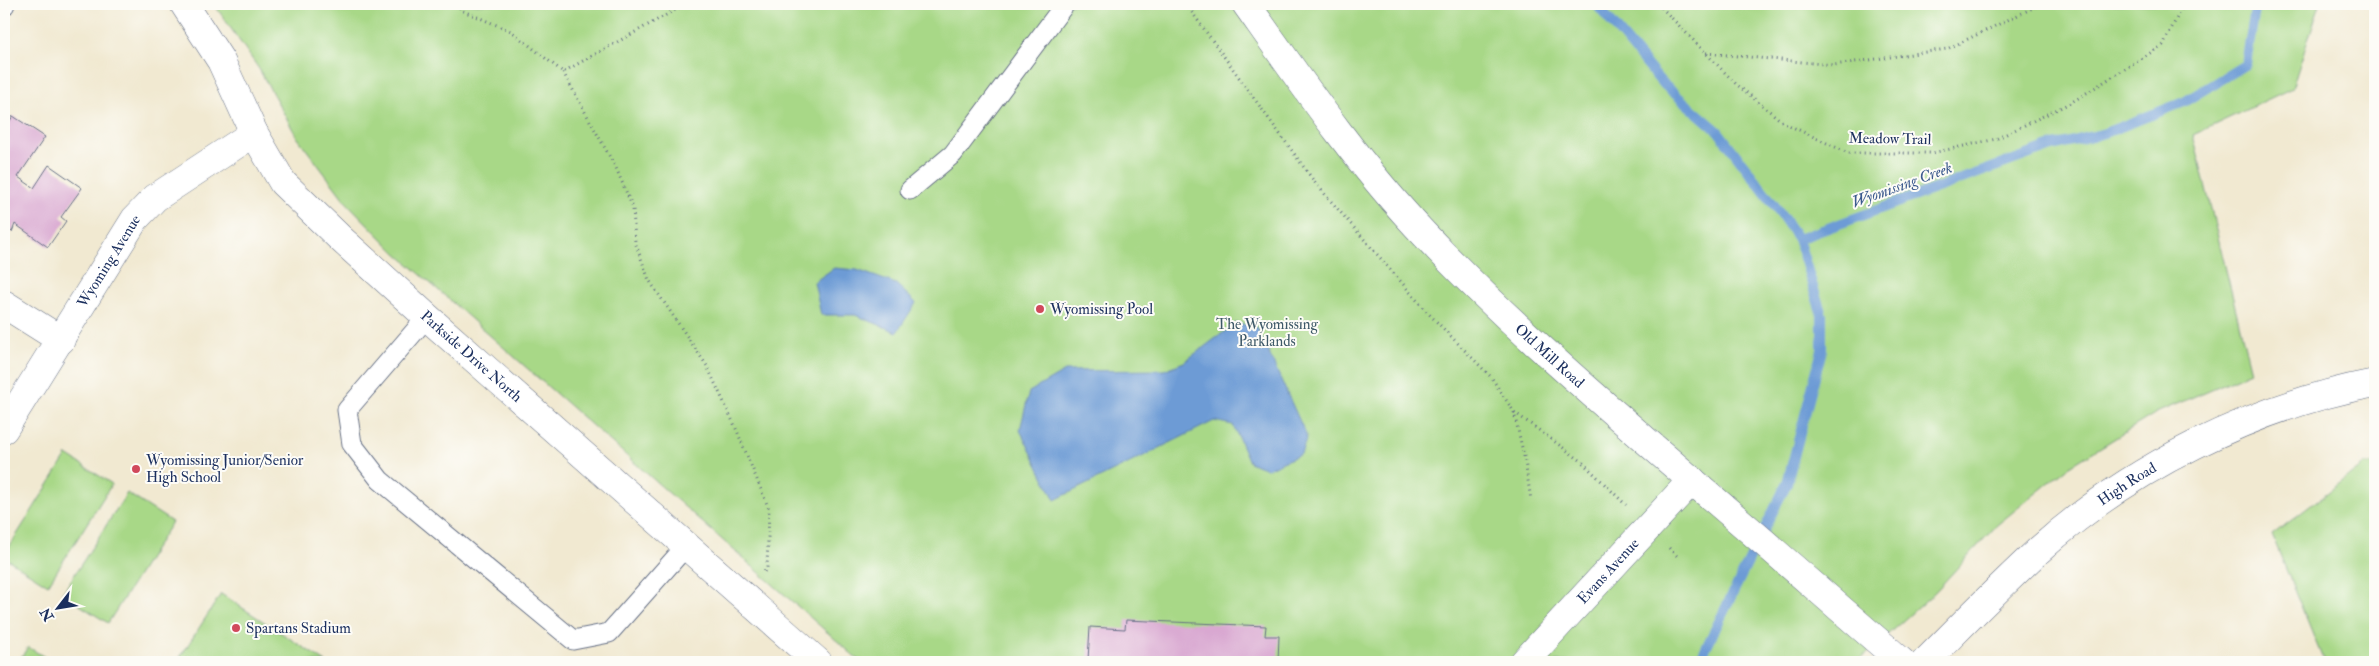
<svg xmlns="http://www.w3.org/2000/svg" width="2379" height="666" viewBox="0 0 2379 666" font-family="'IM FELL Double Pica',serif">
<style>
.green{fill:#a8d887;stroke:#628472}
.water{fill:#6d9bd5;stroke:#44659a}
.lines{fill:none;stroke-linecap:round;stroke-linejoin:round}
.stream{stroke:#6d9bd5;stroke-width:10}
.building{fill:#d9a8d1}
.service-casing{stroke:#667086;stroke-width:21}
.minor-casing{stroke:#667086;stroke-width:29}
.tertiary-casing{stroke:#667086;stroke-width:29}
.path{stroke:#667086;stroke-width:3;stroke-dasharray:1 4;stroke-linecap:butt}
.service{stroke:#fff;stroke-width:19}
.minor{stroke:#fff;stroke-width:28}
.tertiary{stroke:#fff;stroke-width:28}
.poi-dot{fill:#d1495b;stroke:#fdfcf7;stroke-width:2}
.labels{text-anchor:middle;dominant-baseline:central;stroke-width:4;stroke-linejoin:round;paint-order:stroke}
.street-label{font-size:15px;fill:#1b2f5e;stroke:#fdfcf7}
.poi-label{font-size:15px;fill:#1b2f5e;stroke:#fdfcf7;text-anchor:start}
.park-label{font-size:15px;fill:#3e5968;stroke:#fdfcf7}
.water-label{font-size:16px;font-style:italic;fill:#3c5a8e;stroke:#fdfcf7}
</style>
<rect width="100%" height="100%" fill="#fdfcf7"/>
<filter id="ink" filterUnits="userSpaceOnUse"><feTurbulence type="fractalNoise" baseFrequency=".02" numOctaves="2"/><feDisplacementMap in="SourceGraphic" scale="10" xChannelSelector="R" yChannelSelector="G"/><feConvolveMatrix kernelMatrix="1 2 1 2 8 2 1 2 1" color-interpolation-filters="sRGB"/></filter>
<filter id="wash" filterUnits="userSpaceOnUse"><feTurbulence type="fractalNoise" baseFrequency=".0096" numOctaves="4" result="noise"/><feDisplacementMap in="SourceGraphic" scale="20" xChannelSelector="R" yChannelSelector="G"/><feGaussianBlur stdDeviation="1.12" result="paint"/><feColorMatrix in="noise" values="0 0 0 0 0 0 0 0 0 0 0 0 0 0 0 0 0 1.4 0 .05"/><feComposite in="paint" operator="in"/></filter>
<g filter="url(#wash)">
<rect width="100%" height="100%" fill="#f1e9d1"/>
<!-- green -->
<g class="green">
<path d="M214,4H2320L2292,88L2193,135L2251,372L2156,413L2067,468L1997,525L1935,592L1857,662H861L395,252L346,202L297,137L259,69Z"/>
<path d="M67,455L112,484L48,585L4,557V555Z"/>
<path d="M2365,464H2375V662H2324L2272,535Z"/>
<path d="M127,493L172,522L108,623L62,594Z"/>
<path d="M221,594L326,662H177Z"/>
<path d="M28,647L53,662H18Z"/>
</g>
<!-- water -->
<g class="water">
<path d="M834,268L857,270L896,284L916,303L897,332L855,315H821L814,282Z"/>
<path d="M1236,323L1257,327L1307,437L1301,454L1267,469L1249,462L1233,425L1214,421L1055,500L1020,430L1029,392L1065,371L1164,370L1184,362Z"/>
</g>
<g class="lines">
<!-- stream -->
<g class="stream">
<path d="M1596,4L1661,82L1718,131L1778,210L1798,239L1822,315V350L1787,483L1699,662"/>
<path d="M1798,239L2049,147L2105,133L2184,102L2246,64L2256,4"/>
</g>
</g>
<g id="blocks">
<!-- building -->
<g class="building">
<path d="M13,116L45,137L18,177L34,188L49,165L82,188L61,217L66,221L48,247L15,224L12,232L4,226V130Z"/>
<path d="M1126,620L1266,626L1265,636H1279L1278,662H1112L1088,660L1090,627L1125,629Z"/>
</g>
</g>
</g>
<g filter="url(#ink)">
<use href="#blocks" fill-opacity="0" stroke="#667086" stroke-width="1"/>
<g class="lines">
<defs>
<g id="service">
<path d="M4,6L5,4"/>
<path d="M910,190L953,154L1065,4"/>
<path d="M427,317L347,410L352,444L380,480L573,640L609,633L687,545"/>
</g>
<g id="minor">
<path d="M4,304L61,340"/>
<path id="s1" d="M4,429L135,219L155,198L254,133"/>
<path id="s2" d="M1524,662L1692,480"/>
<path id="s3" d="M1925,662C1962,625 1999,587 2038,551C2129,468 2254,406 2375,383"/>
</g>
<g id="tertiary">
<path id="s4" d="M184,4L221,61L254,133L283,183L341,239L427,317L818,662"/>
<path id="s5" d="M1246,4C1302,83 1357,163 1424,234C1507,322 1598,399 1689,478C1761,539 1831,601 1902,662"/>
</g>
</defs>
<!-- service casing -->
<use href="#service" class="service-casing"/>
<!-- minor casing -->
<use href="#minor" class="minor-casing"/>
<!-- tertiary casing -->
<use href="#tertiary" class="tertiary-casing"/>
<!-- path -->
<g class="path">
<path d="M456,4L463,11L511,31L563,72L686,4"/>
<path d="M1186,4L1316,184L1429,314L1491,377L1514,412L1580,460L1626,505"/>
<path d="M1658,4L1736,84L1784,123L1848,153H1932L1996,139L2072,102L2163,45L2184,4"/>
<path d="M1706,53L1834,65L1947,49L2041,4"/>
<path d="M563,72L616,168L633,208L635,242L649,280L707,366L735,426L769,509L767,568L764,572"/>
<path d="M1514,412L1525,461L1531,500"/>
<path d="M1669,548L1678,557"/>
</g>
<!-- service -->
<use href="#service" class="service"/>
<!-- minor -->
<use href="#minor" class="minor"/>
<!-- tertiary -->
<use href="#tertiary" class="tertiary"/>
</g>
</g>
<!-- markers -->
<g class="poi-dot">
<circle cx="1040" cy="309" r="5"/>
<circle cx="136" cy="469" r="5"/>
<circle cx="236" cy="628" r="5"/>
</g>
<g class="labels">
<!-- street labels -->
<g class="street-label">
<text transform="translate(1890 139) rotate(1)">Meadow Trail</text>
<text stroke="none"><textPath href="#s1" startOffset="198">Wyoming Avenue</textPath></text>
<text stroke="none"><textPath href="#s4" startOffset="461">Parkside Drive North</textPath></text>
<text stroke="none"><textPath href="#s5" startOffset="466">Old Mill Road</textPath></text>
<text stroke="none"><textPath href="#s3" startOffset="270">High Road</textPath></text>
<text stroke="none"><textPath href="#s2" startOffset="124">Evans Avenue</textPath></text>
</g>
<!-- poi labels -->
<g class="poi-label">
<text x="1050" y="309">Wyomissing Pool</text>
<text x="146" y="460">Wyomissing Junior/Senior<tspan x="146" dy="17">High School</tspan></text>
<text x="246" y="628">Spartans Stadium</text>
</g>
<!-- park labels -->
<g class="park-label">
<text x="1267" y="324">The Wyomissing<tspan x="1267" dy="17">Parklands</tspan></text>
</g>
<!-- water labels -->
<g class="water-label">
<text transform="translate(1902 185) rotate(-20)">Wyomissing Creek</text>
</g>
</g>
<!-- margin -->
<rect width="2379" height="666" fill="none" stroke="#fdfcf7" stroke-width="20"/>
<!-- north arrow -->
<g transform="translate(58 608) rotate(239)" stroke="#fdfcf7" stroke-width="4" paint-order="stroke">
<path d="M0-4L9 19L0 12L-9 19Z" fill="#1b2f5e"/>
<text y="-8" font-size="14" font-weight="bold" text-anchor="middle" fill="#1b2f5e">N</text>
</g>
</svg>
